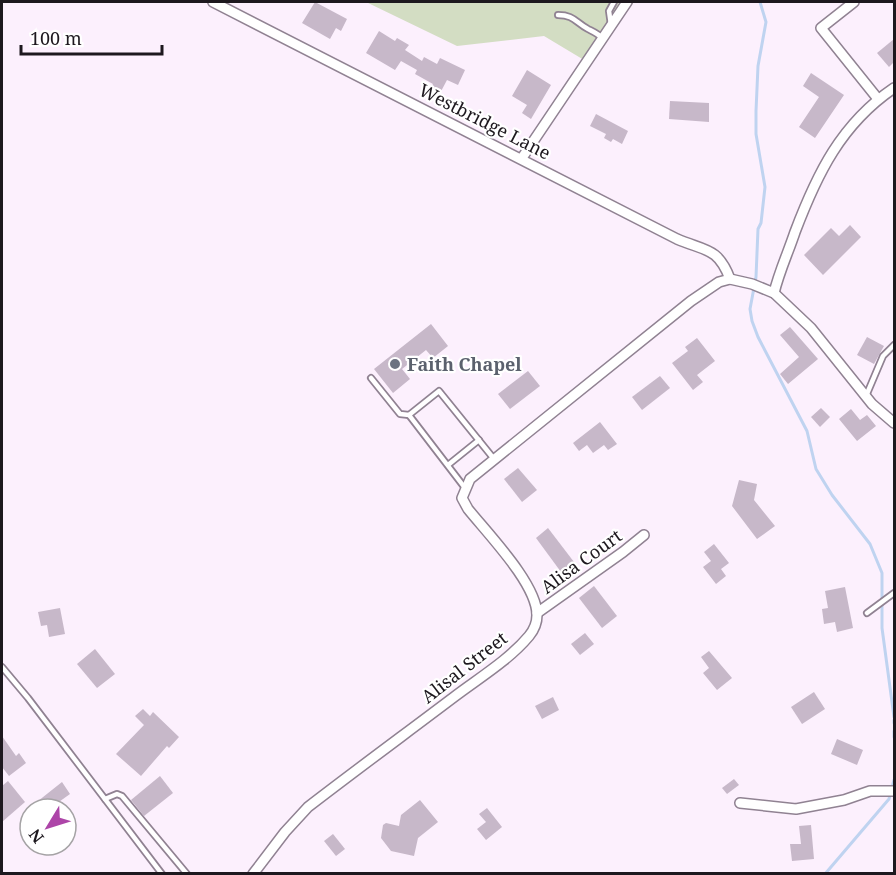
<svg xmlns="http://www.w3.org/2000/svg" width="896" height="875" viewBox="0 0 896 875" font-family="'Noto Serif',serif">
<style>
.green{fill:#d3ddc3}
.lines{fill:none;stroke-linecap:round;stroke-linejoin:round}
.stream{stroke:#bfd3f0;stroke-width:3}
.building{fill:#c7b8c9}
.lane-casing{stroke:#908292;stroke-width:8}
.street-casing{stroke:#908292;stroke-width:12}
.lane{stroke:#fff;stroke-width:4.5}
.street{stroke:#fff;stroke-width:9}
.worship-dot{fill:#6b7280;stroke:#fff;stroke-width:2}
.labels{text-anchor:middle;dominant-baseline:central;stroke-width:4.5;stroke-linejoin:round;paint-order:stroke}
.street-label{font-size:18px;fill:#1d181e;stroke:#fff}
.worship-label{font-size:18px;font-weight:bold;fill:#5b616d;stroke:#fff;text-anchor:start}
</style>
<rect width="100%" height="100%" fill="#fcf0fd"/>
<!-- green -->
<path class="green" d="M366,2H634L589,63L544,36L457,46Z"/>
<g class="lines">
<!-- stream -->
<g class="stream">
<path d="M760,2L766,22L758,66L756,111V134L765,187L761,223L758,229L756,277L750,309L752,321L758,337L807,431L816,469L832,495L870,544L882,573V628L894,717"/>
<path d="M894,720V723"/>
<path d="M894,731V737"/>
<path d="M825,874L889,799L894,780"/>
</g>
</g>
<!-- building -->
<g class="building">
<path d="M315,2L347,19L341,31L336,28L330,39L302,23Z"/>
<path d="M379,31L395,41L397,38L409,45L405,50L422,61L424,57L437,64L440,58L465,70L458,85L447,80L438,97L429,92L433,84L415,74L417,70L401,61L395,70L366,53Z"/>
<path d="M894,39V62L889,67L877,53Z"/>
<path d="M527,70L551,85L531,119L522,113L527,105L512,96Z"/>
<path d="M811,73L844,95L815,138L799,127L819,97L803,86Z"/>
<path d="M670,101L709,103V122L669,119Z"/>
<path d="M596,114L628,131L622,144L613,139L611,142L604,138L606,134L590,126Z"/>
<path d="M850,225L861,237L823,275L804,255L831,228L839,236Z"/>
<path d="M431,324L448,346L433,358L426,350L402,369L410,379L393,393L374,369Z"/>
<path d="M790,327L818,359L788,384L780,374L799,357L780,335Z"/>
<path d="M867,337L884,346L874,364L857,355Z"/>
<path d="M697,338L715,361L697,375L703,382L693,390L672,363L688,351L685,347Z"/>
<path d="M528,371L540,386L510,409L498,394Z"/>
<path d="M660,376L670,388L642,410L632,397Z"/>
<path d="M821,408L830,417L820,427L811,417Z"/>
<path d="M851,409L860,420L867,415L876,426L857,441L839,419Z"/>
<path d="M600,422L617,444L608,450L604,445L593,453L587,445L579,451L573,443Z"/>
<path d="M518,468L537,490L522,502L504,479Z"/>
<path d="M739,480L757,484L754,500L775,526L757,539L732,506Z"/>
<path d="M548,528L574,562L561,572L536,538Z"/>
<path d="M714,544L729,563L721,569L726,576L716,584L703,567L711,561L704,552Z"/>
<path d="M594,586L617,616L602,628L579,598Z"/>
<path d="M845,587L853,628L837,632L835,622L824,624L822,609L828,608L825,591Z"/>
<path d="M60,608L65,634L49,637L47,625L41,626L38,612Z"/>
<path d="M585,633L594,644L580,655L571,644Z"/>
<path d="M95,649L115,674L97,688L77,664Z"/>
<path d="M709,651L732,678L717,690L703,673L709,668L701,657Z"/>
<path d="M814,692L825,709L802,724L791,707Z"/>
<path d="M553,697L559,710L542,719L535,706Z"/>
<path d="M143,709L150,716L153,712L179,737L169,748L167,746L141,776L116,754L144,725L135,716Z"/>
<path d="M2,736L16,756L19,753L26,763L9,776L2,767Z"/>
<path d="M837,739L863,750L857,765L831,754Z"/>
<path d="M160,776L173,793L144,816L131,800Z"/>
<path d="M734,779L739,785L727,794L722,788Z"/>
<path d="M8,781L25,802L2,822V786Z"/>
<path d="M62,782L70,794L56,804L60,809H28Z"/>
<path d="M420,800L438,822L418,838L414,856L391,851L381,838L383,825L386,823L399,826L401,815Z"/>
<path d="M487,808L502,827L486,840L477,829L486,822L479,814Z"/>
<path d="M811,825L814,859L792,861L790,844H801L799,826Z"/>
<path d="M333,834L345,849L336,856L324,841Z"/>
</g>
<g class="lines">
<defs>
<g id="lane">
<path d="M558,15C574,15 575,22 588,29C594,32 599,34 603,39"/>
<path d="M611,25L609,11L614,2"/>
<path d="M371,378L400,414L409,415"/>
<path d="M866,396L883,356L894,345"/>
<path d="M448,465L479,440"/>
<path d="M465,488L409,415L439,391L494,459"/>
<path d="M867,613L894,593"/>
<path d="M2,667L28,698L162,874"/>
<path d="M105,799L117,794L122,796L187,874"/>
</g>
<g id="street">
<path d="M213,2L677,239C705,251 718,247 730,279"/>
<path d="M854,2L821,28L878,99"/>
<path d="M522,158L627,2"/>
<path d="M774,293C779,272 788,253 795,232C817,174 841,124 894,88"/>
<path d="M537,613L623,552L644,535"/>
<path d="M740,803L796,809L844,800L870,791H894"/>
<path d="M253,874L285,832L308,807C356,770 405,734 454,697C479,678 509,660 529,636C534,630 537,623 537,615C537,584 488,534 468,509L462,498L470,479L691,301L719,282L730,279L752,284L774,293L811,328L872,404L894,423"/>
</g>
</defs>
<!-- lane casing -->
<use href="#lane" class="lane-casing"/>
<!-- street casing -->
<use href="#street" class="street-casing"/>
<!-- lane -->
<use href="#lane" class="lane"/>
<!-- street -->
<use href="#street" class="street"/>
</g>
<!-- markers -->
<circle class="worship-dot" cx="395" cy="364" r="6"/>
<g class="labels">
<!-- street labels -->
<g class="street-label">
<text transform="translate(485 121) rotate(27)">Westbridge Lane</text>
<text transform="translate(581 561) rotate(-36)">Alisa Court</text>
<text transform="translate(464 667) rotate(-38)">Alisal Street</text>
</g>
<!-- worship labels -->
<g class="worship-label">
<text x="407" y="364">Faith Chapel</text>
</g>
</g>
<!-- border -->
<rect width="896" height="875" fill="none" stroke="#1d181e" stroke-width="6"/>
<!-- north arrow -->
<g transform="translate(48 827) rotate(232)"><circle r="28" fill="#ffffff" stroke="#a5a3a5" stroke-width="1.5"/>
<path d="M0-4.5L10 22L0 15L-10 22Z" fill="#ad45a8"/>
<text y="-9" font-size="16" font-weight="bold" text-anchor="middle" fill="#1d181e">N</text>
</g>
<!-- scale -->
<path d="M21 45v9h141v-9" fill="none" stroke="#1d181e" stroke-width="3"/>
<text x="30" y="45" font-size="18" fill="#1d181e" stroke="#ffffff" stroke-width="4.5" paint-order="stroke">100 m</text>
</svg>
